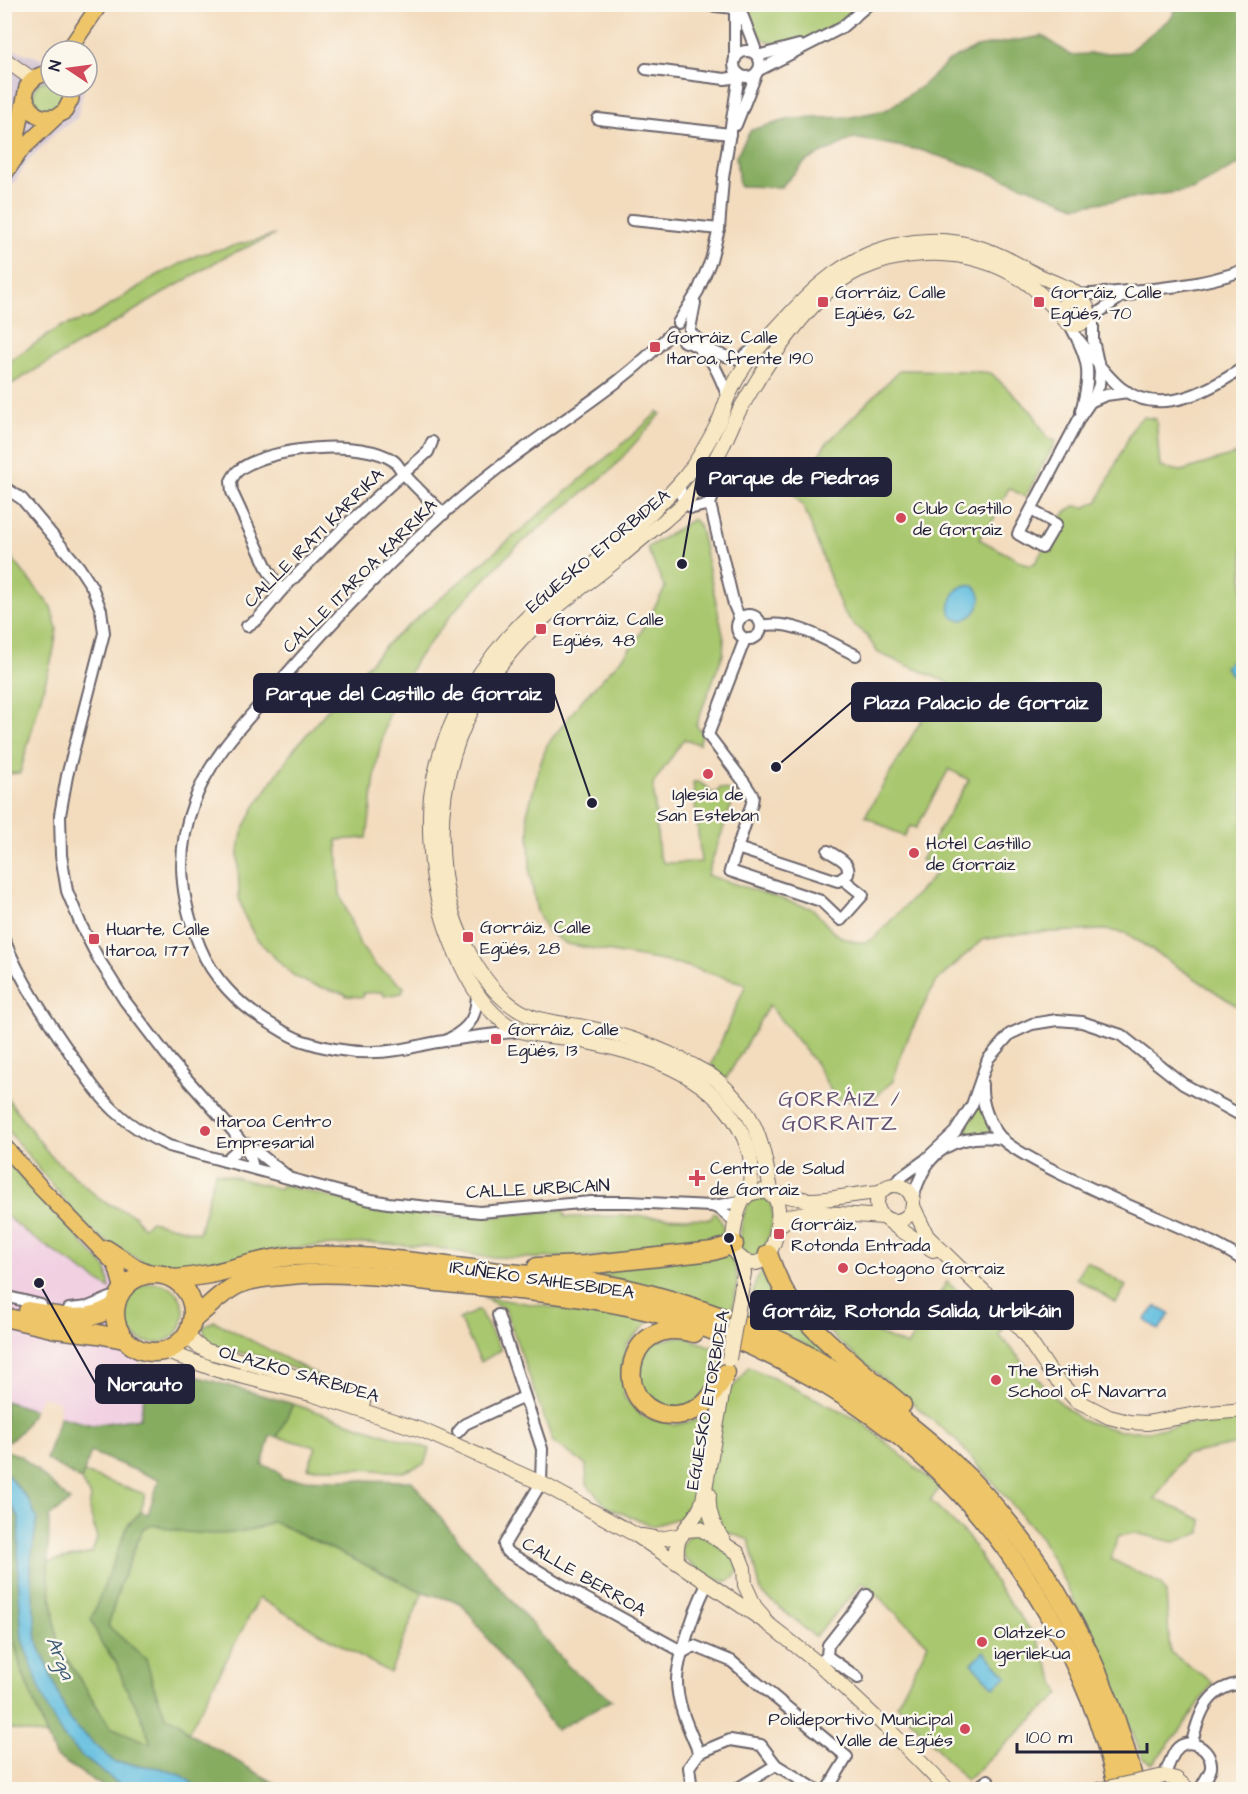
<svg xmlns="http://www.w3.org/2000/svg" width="1248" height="1794" viewBox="0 0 1248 1794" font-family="'Architects Daughter',sans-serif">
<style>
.built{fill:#f1d0e2}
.industrial{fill:#cebed0}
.green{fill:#a9c76e;stroke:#667454;stroke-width:1.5}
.forest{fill:#86ac61;stroke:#54674e;stroke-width:1.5}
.water{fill:#62bee0;stroke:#42708e;stroke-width:1.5}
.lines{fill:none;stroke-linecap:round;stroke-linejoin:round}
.street-casing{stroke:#6b6369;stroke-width:14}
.secondary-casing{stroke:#6b6369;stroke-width:16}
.primary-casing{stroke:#6b6369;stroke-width:18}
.highway-casing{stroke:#6b6369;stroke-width:21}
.street{stroke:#fff;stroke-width:10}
.secondary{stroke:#f8e8c3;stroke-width:14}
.primary{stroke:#eec569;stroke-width:15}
.highway{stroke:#eec569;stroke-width:18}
.secondary-bridge-casing{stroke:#6b6369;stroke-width:16;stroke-linecap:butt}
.secondary-bridge{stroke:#f8e8c3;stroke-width:14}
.poi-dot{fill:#d1495b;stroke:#fbf7ec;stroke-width:2}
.labels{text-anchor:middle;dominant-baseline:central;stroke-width:5;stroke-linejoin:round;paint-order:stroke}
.poi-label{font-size:18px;fill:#22223b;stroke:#fbf7ec;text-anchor:start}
.street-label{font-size:18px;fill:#22223b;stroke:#fbf7ec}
.water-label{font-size:20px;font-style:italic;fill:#385975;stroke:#fbf7ec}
.quarter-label{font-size:21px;letter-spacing:1.5px;fill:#634e73;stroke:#fbf7ec}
.leader{fill:none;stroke:#22223b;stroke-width:2}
.callout-dot{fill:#22223b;stroke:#fbf7ec;stroke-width:2}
.callout{fill:#22223b;stroke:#22223b;stroke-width:2}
.callout-label{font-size:20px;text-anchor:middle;font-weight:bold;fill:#fff}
</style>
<rect width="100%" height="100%" fill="#fbf7ec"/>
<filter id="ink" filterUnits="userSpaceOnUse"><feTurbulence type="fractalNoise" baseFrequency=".0167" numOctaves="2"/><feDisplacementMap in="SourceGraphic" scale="12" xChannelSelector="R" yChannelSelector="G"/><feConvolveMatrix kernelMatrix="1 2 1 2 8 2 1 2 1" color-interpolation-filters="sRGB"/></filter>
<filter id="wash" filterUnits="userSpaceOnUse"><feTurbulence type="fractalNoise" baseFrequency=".008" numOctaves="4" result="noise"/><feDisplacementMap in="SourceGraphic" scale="24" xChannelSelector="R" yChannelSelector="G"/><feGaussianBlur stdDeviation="1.35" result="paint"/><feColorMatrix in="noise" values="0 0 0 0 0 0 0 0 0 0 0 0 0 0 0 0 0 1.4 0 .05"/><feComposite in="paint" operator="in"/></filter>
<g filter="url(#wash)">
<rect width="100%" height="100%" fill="#f3dcbe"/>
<!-- built -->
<path class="built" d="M4,1151L105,1260L115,1275V1284L110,1315L118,1341L125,1350L136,1355L146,1384L140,1418L92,1425L60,1417L59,1402L42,1396L34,1410L5,1401Z"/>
<!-- industrial -->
<path class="industrial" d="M5,46L8,48L45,60L51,56V87H84L77,118L54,134L28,161L5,197Z"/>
<!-- green -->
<g class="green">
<path d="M742,5H860C834,30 774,69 748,22C745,17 744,10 742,5Z"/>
<path d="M51,80V87H62C67,96 63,103 57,110H41C32,101 31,95 38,83Z"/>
<path d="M275,235L224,257L5,388V364L60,327L92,317L154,277L198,255Z"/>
<path d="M900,370L971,371L991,373L1032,412L1047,437L1056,441L1025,497L1009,488L988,530L985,529L979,539L1029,566L1036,562L1060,518L1066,512L1074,506L1086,507L1098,501L1135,424L1143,417L1156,419L1160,467L1181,471L1243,452V1010L1126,933L1104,930L1024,933L982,940L935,983L904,1046L893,1081L873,1099L853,1102L835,1098L816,1064L769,1005L726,1079L711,1065L746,984L679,964L567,944L547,931L537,912L530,874L529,828L527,814L540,765L547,745L583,699L625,655L637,639L665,588L647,548L693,519L699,525L702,537L724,639L723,654L696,725L703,733L699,744L684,739L653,784L659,855L664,863L701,862L693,782H698L709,788L710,793L717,792L720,788L736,792L707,875L813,909L833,932L843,938L856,942H866L874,938L932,878L937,870L921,860L969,780L949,769L916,828L910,826L904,837L865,816L925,714L951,684L878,653L867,636L853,624L842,610L804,507L793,494L825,445Z"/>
<path d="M658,412L661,414L610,471L514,549L456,609L416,660L388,715L377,761L367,838L337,840L340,894L360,945L375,965L404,987L402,993L384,996L383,992L363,993V997L346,996L345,994L310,984L294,976L282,965L255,937L244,915L239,898L238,853L242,833L254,808L294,749L343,692L389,642L634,434Z"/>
<path d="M4,548L51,607L57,629L53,654L20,773L5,774Z"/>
<path d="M4,1094L50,1155L102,1201L134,1215L143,1227L151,1221L199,1233L215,1172L280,1189L282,1185C326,1196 371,1209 417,1214C466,1219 515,1215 563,1210L566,1217L630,1216L711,1219L714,1212C725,1222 728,1235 714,1245L610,1256L535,1258L484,1257L434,1247L370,1243L289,1248L183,1268L145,1263L104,1240L83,1223L5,1127Z"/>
<path d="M977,1099L996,1135L950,1142Z"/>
<path d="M4,1157L107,1269L110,1289L31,1236L5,1215Z"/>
<path d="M757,1197L767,1199C779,1212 769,1237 764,1252L754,1257C749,1256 744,1255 742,1250C737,1242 743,1210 749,1203C751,1201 754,1199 757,1197Z"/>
<path d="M728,1255C742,1272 736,1292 732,1311L600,1275L577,1270Z"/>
<path d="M1086,1261L1126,1286L1116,1303L1076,1278Z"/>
<path d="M766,1270L862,1377L822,1353L748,1317L754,1289L756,1280L762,1271Z"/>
<path d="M947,1282L1003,1330L999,1335L1056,1399L1081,1420L1120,1431H1148L1214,1419L1243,1418V1443L1184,1455L1155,1499L1202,1520L1201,1533L1174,1542L1135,1533L1118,1536L1111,1559L1161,1584L1166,1593L1170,1652L1213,1683L1182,1728L1152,1764L1143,1759L1097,1644L1041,1538L955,1439L837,1340L797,1299L907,1346Z"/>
<circle cx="154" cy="1313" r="30"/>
<path d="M483,1297L650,1321L627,1344L622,1370L624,1397L642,1416L675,1425L701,1419L737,1383L748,1367L782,1382L862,1422L940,1488L930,1500L970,1539L998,1587L1037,1639L1060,1694L966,1781L897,1704L928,1644L863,1582L815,1637L761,1592L749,1540L684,1516L653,1526L607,1507L587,1484L586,1465L553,1442L505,1309Z"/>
<path d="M479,1310L501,1350L481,1362L459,1319Z"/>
<path d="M214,1321L331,1382L262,1357L222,1349L207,1340L203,1327Z"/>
<path d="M682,1336L723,1351C720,1387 710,1389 684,1410L656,1407L637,1380L649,1343Z"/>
<path d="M293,1404L430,1449L424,1464L403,1472L343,1468H308L316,1447L277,1437Z"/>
<path d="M84,1473L145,1494L141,1512L128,1525L101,1643L118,1665L124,1684L140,1713L152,1745L110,1727L58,1645L48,1571V1562L92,1553L97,1538L89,1509L91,1497L81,1480Z"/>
<path d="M5,1509L11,1525L9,1575L5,1593Z"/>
<path d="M272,1521L423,1592L390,1673L259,1598L188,1733L179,1722L166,1717L155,1690L125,1642L108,1626L120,1585L143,1528L155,1524L178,1531L259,1528Z"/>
<path d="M695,1534C714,1538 728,1551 739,1566C733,1591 714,1580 699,1570C694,1566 687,1562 684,1557C682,1554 682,1551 681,1548L688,1536Z"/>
<path d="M4,1602L21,1669L47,1736L5,1728Z"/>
</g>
<!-- forest -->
<g class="forest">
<path d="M1178,4L1243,5V162L1192,190L1076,206L982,170L920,150L854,138L806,161L781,187L739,186L736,156L751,130L791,119L851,117L886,110L923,85L949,61L977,47L1043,36L1070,55L1128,52L1172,17Z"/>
<path d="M140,1365L167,1368L293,1404L277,1437L270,1436L262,1465L277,1470L282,1479L412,1481L449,1529L569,1667L612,1700L556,1730L461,1603L423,1592L273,1521C245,1536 210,1536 179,1531C162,1529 162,1522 143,1528L120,1585L108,1626L146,1659L155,1690L166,1717L179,1722L188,1733L285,1789H199L183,1776L160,1768L114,1762L69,1720L37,1641L30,1566L37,1519L29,1501L5,1472L4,1450L21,1456L70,1501L49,1517L48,1571L58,1645L110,1727L151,1744L140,1713L124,1684L118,1665L101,1643L91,1619L128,1525L141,1512L148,1514L159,1480L91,1452L81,1480L46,1459L60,1417L92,1425L140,1418L146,1384Z"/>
<path d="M5,1401L34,1410C26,1424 20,1436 5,1443Z"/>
<path d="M4,1496L19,1517L18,1576L63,1736L84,1758L115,1781L130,1789H107L55,1756L21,1669L5,1602V1593L9,1575L11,1525L5,1509Z"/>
</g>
<!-- water -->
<g class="water">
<path d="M967,585C977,585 979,591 981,600C971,632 939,622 953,596C956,589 960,586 967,585Z"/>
<path d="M1243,651H1244L1243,685L1239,684L1225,667L1238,653Z"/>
<path d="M1156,1306L1170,1314L1159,1330L1145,1320Z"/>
<path d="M5,1472L29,1501L37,1519L30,1566L37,1641L69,1720L114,1762L160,1768L183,1776L199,1789H130L115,1781L84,1758L63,1736L48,1710L22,1639L18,1576L19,1517L5,1496Z"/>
<path d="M984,1651L1007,1676L994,1687L972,1663Z"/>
</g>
</g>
<g filter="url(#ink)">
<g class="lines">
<defs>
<g id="street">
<path d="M698,4L734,8"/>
<path d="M735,4V59"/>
<path d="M740,4V9L755,48V53"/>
<circle cx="747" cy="64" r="13"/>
<path d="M757,56L799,45"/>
<path d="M646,69L725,79L731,78L739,74"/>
<path d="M759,70L841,28L869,4"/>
<path d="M598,119L730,134"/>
<path d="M736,125L757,72"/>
<path d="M632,220L719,229"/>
<path d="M1074,298L1078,295C1134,290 1190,290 1244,270"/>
<path d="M678,323L698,291L711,260L719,229L723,178L739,74"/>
<path d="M1082,324L1121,297L1131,295"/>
<path d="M1070,325C1089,359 1092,373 1081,411"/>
<path d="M690,329L695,303"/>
<path d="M690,332C709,350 713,355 740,359L752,350"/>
<path d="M1079,340C1092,356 1105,375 1121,388C1160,418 1209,391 1244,367"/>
<path d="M683,341C710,346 719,375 728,397"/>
<path d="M1092,401L1106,395L1128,392"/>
<path d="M680,482C680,495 681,501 693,508L710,504C720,481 714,466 687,473"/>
<path d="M4,487L22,499L79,567L92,587L101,610L104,633L67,776L60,815L61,855L67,891L81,925L98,958L125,1001L171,1061L233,1131L250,1156L253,1168"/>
<path d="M710,504L734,605L740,619"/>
<path d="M1031,510L1056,524L1042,548L1018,534L1080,417L1095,395L1099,385L1100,372L1093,340V317L1086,305"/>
<path d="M281,591L268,570L232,492L231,481C233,477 236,472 239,470C269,447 362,438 394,461C398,464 401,471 405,475C417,489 431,501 444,514"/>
<circle cx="749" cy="627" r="12"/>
<path d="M247,626L257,620L281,591L344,527L390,485L428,452L432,442"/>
<path d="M761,626C793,618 828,642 856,655"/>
<path d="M745,639L708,735L744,782L753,796L752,803L730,871L821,901L841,920L863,895L843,879"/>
<path d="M737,848L838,881L848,874C851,862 837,857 828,851"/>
<path d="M4,939C21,982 46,1018 72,1056C85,1075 98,1095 115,1111C131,1126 149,1137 169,1146L366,1199L388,1203L480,1212L591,1202H628L711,1206L742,1202"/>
<path d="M521,1031C495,1034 469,1037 444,1041C428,1043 413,1048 397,1050C366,1055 333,1051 303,1041C290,1037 278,1028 266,1021C239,1005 212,977 200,947C180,898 175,852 194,802C210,758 243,724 273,690C342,609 418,530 502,465C559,421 623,385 671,333"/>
<path d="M449,1039C471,1027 477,1016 477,991"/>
<path d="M982,1084C981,1104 989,1124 1002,1139C1013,1150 1047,1167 1061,1174C1090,1188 1119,1202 1149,1214C1182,1228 1214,1241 1244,1261"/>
<path d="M247,1144L286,1175"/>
<path d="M225,1161L236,1151L239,1139"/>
<path d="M892,1186L904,1175L925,1160L955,1132L972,1105L988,1059L1010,1034L1032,1024L1057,1020L1082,1022L1121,1035L1183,1084L1244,1117"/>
<path d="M912,1199C917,1186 921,1172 930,1161C948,1139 977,1135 1003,1139"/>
<path d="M712,1206L720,1209L736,1223"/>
<path d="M4,1296L41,1305"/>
<path d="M69,1309L88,1307L120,1294"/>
<path d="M498,1315L542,1449L541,1483L504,1545L506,1551L572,1591L683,1652L694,1646L731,1661L847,1757L827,1790"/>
<path d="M458,1432L465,1424L524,1397"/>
<path d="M708,1583C697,1602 677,1660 677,1681C677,1706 690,1731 699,1753L730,1740L761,1745L776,1765L735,1790"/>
<path d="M827,1656L858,1678"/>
<path d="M819,1664L827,1656L828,1645L867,1595"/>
<path d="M1192,1743C1199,1713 1208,1686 1244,1683"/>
<path d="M776,1765L817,1790"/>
<path d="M1164,1776C1168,1768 1171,1757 1176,1750C1189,1734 1213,1750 1211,1768C1209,1776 1203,1782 1200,1790"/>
<path d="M692,1790L689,1767L699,1753"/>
<path d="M974,1790L988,1780"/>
</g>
<g id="secondary">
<path d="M4,59L32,79"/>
<circle cx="1075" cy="312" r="13"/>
<circle cx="895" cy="1203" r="18"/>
<path d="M764,1191C768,1193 772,1194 775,1198C784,1213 775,1266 752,1263C744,1262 736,1257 734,1249C731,1236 737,1206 746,1196C751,1192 758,1192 764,1191Z"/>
<path d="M772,1194C766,1167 763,1140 749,1116C743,1106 723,1084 713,1077C708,1073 700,1070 694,1066C661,1048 625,1035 589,1028C569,1024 549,1023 530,1016C481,995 450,925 444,874C432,776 466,693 536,625C562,601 591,581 618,559C633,546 648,533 664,521C671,514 680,508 686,501C701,484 713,465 723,445C729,434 733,422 739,411C764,367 812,292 859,270C879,261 902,255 924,254C958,252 993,261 1023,280C1037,289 1050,304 1062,315"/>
<path d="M772,1194C785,1194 797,1199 810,1200C834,1200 857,1193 881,1192"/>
<path d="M746,1197C757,1167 750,1144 733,1118C696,1064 627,1050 567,1038C547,1035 526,1036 508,1025C465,998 437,913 432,864C430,842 429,818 431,796C441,721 487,651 543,603C561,588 580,576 597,561C627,536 660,506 685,477C697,461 708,443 717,425C722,416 724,406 728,397C733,386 739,374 746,364C754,351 766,340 776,329C806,296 833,267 876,251C908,239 948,237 980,248C1000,254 1017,264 1035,274C1046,279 1058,284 1070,289L1078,295L1081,300"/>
<path d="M913,1206L927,1236L1011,1318L1026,1336L1051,1373L1076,1400L1109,1417L1129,1422L1147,1423L1198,1414L1244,1410"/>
<path d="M888,1220L899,1229L933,1250"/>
<path d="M777,1228L790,1216L811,1212L883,1217"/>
<path d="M739,1303L744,1273L741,1258"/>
<path d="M186,1335L197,1345L207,1351L311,1381L363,1402"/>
<path d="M164,1351L217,1370L311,1394L424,1431L541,1483L636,1535L767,1623L819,1664L890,1731L948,1790"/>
<path d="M709,1494C707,1513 714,1526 724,1542"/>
<path d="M686,1530L701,1529L738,1553L744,1568L745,1585L755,1607L763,1616"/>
<path d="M642,1536L660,1539L682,1535"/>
<path d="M677,1562C677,1556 676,1548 678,1542C683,1527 698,1518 703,1500L725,1378"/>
<path d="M1164,1776L1176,1779L1189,1790"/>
</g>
<g id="primary">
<path d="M68,51L100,4"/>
<path d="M26,98C32,115 38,119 56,117"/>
<path d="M9,155L16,142L27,87C34,77 39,74 51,73"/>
<path d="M4,175L21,150L56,117L65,111L71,99L70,87"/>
<path d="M4,1146L43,1190L116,1265L123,1290"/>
<path d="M107,1248L136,1267L154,1274"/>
</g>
<g id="highway">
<path d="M768,1254C775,1274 784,1295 798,1311C828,1346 867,1375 902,1405"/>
<path d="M537,1267L585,1265L713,1251L734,1244"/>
<circle cx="154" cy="1313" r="39"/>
<path d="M174,1279C186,1278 198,1276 210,1274C238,1268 265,1258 294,1256C356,1253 420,1263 482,1270C522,1275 563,1277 603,1284C652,1292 702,1309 748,1327C799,1346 847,1377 890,1410C910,1426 931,1442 950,1460C1044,1547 1107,1666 1136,1790"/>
<path d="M28,1311C61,1317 87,1325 116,1305"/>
<path d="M4,1317L56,1329L98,1334L124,1339"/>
<path d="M192,1320C208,1308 221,1292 239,1284C252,1279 266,1277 280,1276C338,1269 398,1278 457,1284C531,1291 606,1297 678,1319C767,1345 860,1398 928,1461C1017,1543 1093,1671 1118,1790"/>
<path d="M694,1333C620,1311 609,1417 676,1415C687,1414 701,1409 708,1400C715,1392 721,1382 726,1373"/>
</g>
</defs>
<!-- street casing -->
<use href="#street" class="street-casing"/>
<!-- secondary casing -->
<use href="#secondary" class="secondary-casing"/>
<!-- primary casing -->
<use href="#primary" class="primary-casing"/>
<!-- highway casing -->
<use href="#highway" class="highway-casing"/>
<!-- street -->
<use href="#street" class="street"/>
<!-- secondary -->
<use href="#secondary" class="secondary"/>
<!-- primary -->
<use href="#primary" class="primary"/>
<!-- highway -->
<use href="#highway" class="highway"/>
<defs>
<g id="secondary-bridge">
<path d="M729,1359L739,1303"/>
<path d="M1097,1790L1164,1776"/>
</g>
</defs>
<!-- secondary-bridge casing -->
<use href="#secondary-bridge" class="secondary-bridge-casing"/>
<!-- secondary-bridge -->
<use href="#secondary-bridge" class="secondary-bridge"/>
</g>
</g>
<!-- markers -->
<g class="poi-dot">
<rect x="817" y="296" width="12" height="12" rx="3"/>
<rect x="1033" y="296" width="12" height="12" rx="3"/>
<rect x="649" y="341" width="12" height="12" rx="3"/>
<circle cx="901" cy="518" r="6"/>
<rect x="535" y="623" width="12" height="12" rx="3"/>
<circle cx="708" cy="774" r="6"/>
<circle cx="914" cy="853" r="6"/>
<rect x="462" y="931" width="12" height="12" rx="3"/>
<rect x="88" y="933" width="12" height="12" rx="3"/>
<rect x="490" y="1033" width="12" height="12" rx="3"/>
<circle cx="205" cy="1131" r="6"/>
<path d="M694 1169h6v6h6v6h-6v6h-6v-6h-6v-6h6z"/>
<rect x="773" y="1228" width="12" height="12" rx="3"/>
<circle cx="843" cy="1268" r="6"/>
<circle cx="996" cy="1380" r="6"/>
<circle cx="982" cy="1642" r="6"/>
<circle cx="965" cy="1729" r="6"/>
</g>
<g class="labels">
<!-- poi labels -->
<g class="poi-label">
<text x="835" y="292">Gorráiz, Calle<tspan x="835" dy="21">Egüés, 62</tspan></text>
<text x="1051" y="292">Gorráiz, Calle<tspan x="1051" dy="21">Egüés, 70</tspan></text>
<text x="667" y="337">Gorráiz, Calle<tspan x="667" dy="21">Itaroa, frente 190</tspan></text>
<text x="913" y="508">Club Castillo<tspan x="913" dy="21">de Gorraiz</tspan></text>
<text x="553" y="619">Gorráiz, Calle<tspan x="553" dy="21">Egüés, 48</tspan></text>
<text x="708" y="794" text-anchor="middle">Iglesia de<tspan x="708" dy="21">San Esteban</tspan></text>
<text x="926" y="843">Hotel Castillo<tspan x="926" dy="21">de Gorraiz</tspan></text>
<text x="480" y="927">Gorráiz, Calle<tspan x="480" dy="21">Egüés, 28</tspan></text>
<text x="106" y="929">Huarte, Calle<tspan x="106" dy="21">Itaroa, 177</tspan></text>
<text x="508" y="1029">Gorráiz, Calle<tspan x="508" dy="21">Egüés, 13</tspan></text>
<text x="217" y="1121">Itaroa Centro<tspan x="217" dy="21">Empresarial</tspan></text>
<text x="710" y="1168">Centro de Salud<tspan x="710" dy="21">de Gorraiz</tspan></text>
<text x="791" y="1224">Gorráiz,<tspan x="791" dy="21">Rotonda Entrada</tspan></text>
<text x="855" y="1268">Octogono Gorraiz</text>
<text x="1008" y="1370">The British<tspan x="1008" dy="21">School of Navarra</tspan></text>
<text x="994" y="1632">Olatzeko<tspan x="994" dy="21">igerilekua</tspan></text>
<text x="953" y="1719" text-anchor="end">Polideportivo Municipal<tspan x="953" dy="21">Valle de Egüés</tspan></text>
</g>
<!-- street labels -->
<g class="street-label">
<text transform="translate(314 538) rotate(-45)">CALLE IRATI KARRIKA</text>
<text transform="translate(598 551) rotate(-40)">EGUESKO ETORBIDEA</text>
<text transform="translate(360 576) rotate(-45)">CALLE ITAROA KARRIKA</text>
<text transform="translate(538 1189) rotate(-3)">CALLE URBICAIN</text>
<text transform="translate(542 1280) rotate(8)">IRUÑEKO SAIHESBIDEA</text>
<text transform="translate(299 1374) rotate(16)">OLAZKO SARBIDEA</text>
<text transform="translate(708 1400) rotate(-80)">EGUESKO ETORBIDEA</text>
<text transform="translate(584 1577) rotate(30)">CALLE BERROA</text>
</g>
<!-- water labels -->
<g class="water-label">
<text transform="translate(60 1658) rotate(68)">Arga</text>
</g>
<!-- quarter labels -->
<g class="quarter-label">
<text x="840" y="1099">GORRÁIZ /<tspan x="840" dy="24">GORRAITZ</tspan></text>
</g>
</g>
<!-- callouts -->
<path class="leader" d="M682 564L697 477M592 803L554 693M776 767L852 702M729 1238L751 1310M39 1283L96 1384"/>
<g class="callout-dot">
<circle cx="682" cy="564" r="6"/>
<circle cx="592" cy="803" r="6"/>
<circle cx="776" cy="767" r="6"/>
<circle cx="729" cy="1238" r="6"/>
<circle cx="39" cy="1283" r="6"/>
</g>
<g class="callout">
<rect x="697" y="458" width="194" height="38" rx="6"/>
<rect x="254" y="674" width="300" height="38" rx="6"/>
<rect x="852" y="683" width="249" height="38" rx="6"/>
<rect x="751" y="1291" width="322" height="38" rx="6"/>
<rect x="96" y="1365" width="98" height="38" rx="6"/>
</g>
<g class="callout-label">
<text x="794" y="484">Parque de Piedras</text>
<text x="404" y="700">Parque del Castillo de Gorraiz</text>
<text x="976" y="709">Plaza Palacio de Gorraiz</text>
<text x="912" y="1317">Gorráiz, Rotonda Salida, Urbikáin</text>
<text x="145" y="1391">Norauto</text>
</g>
<!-- margin -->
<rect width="1248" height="1794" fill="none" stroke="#fbf7ec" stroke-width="24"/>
<!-- north arrow -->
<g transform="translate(69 69) rotate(283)"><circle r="28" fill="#fbf7ec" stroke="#a4a2a5" stroke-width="1.5"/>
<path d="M0-4.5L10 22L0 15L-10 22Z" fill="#d1495b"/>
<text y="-9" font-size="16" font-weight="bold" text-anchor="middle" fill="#22223b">N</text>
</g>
<!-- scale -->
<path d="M1017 1743v9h130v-9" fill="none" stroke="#22223b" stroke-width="3"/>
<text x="1026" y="1743" font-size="18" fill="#22223b" stroke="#fbf7ec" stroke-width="4.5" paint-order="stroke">100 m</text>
</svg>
